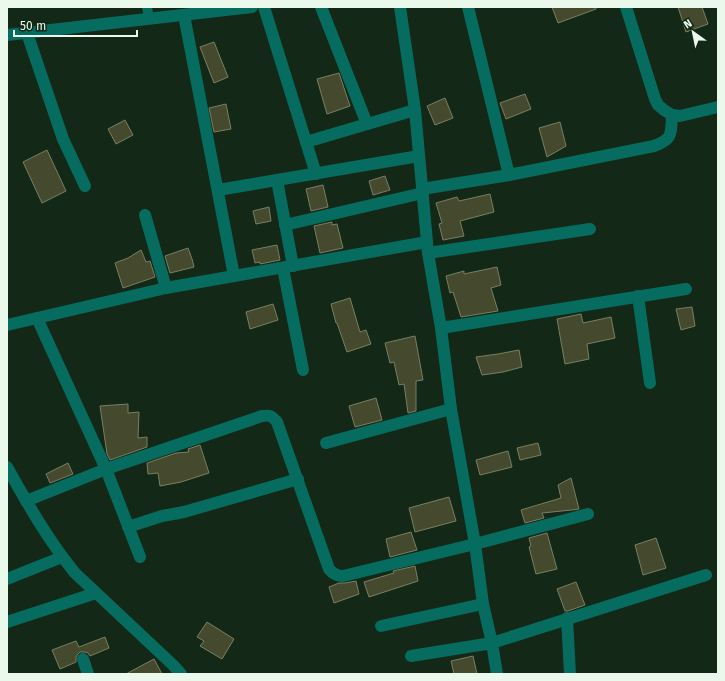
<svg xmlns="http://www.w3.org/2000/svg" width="725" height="681" viewBox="0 0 725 681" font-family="'Fira Sans',sans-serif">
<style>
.building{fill:#454a2f;stroke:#7a7f62}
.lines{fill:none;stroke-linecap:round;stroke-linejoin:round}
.lane{stroke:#066c5f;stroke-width:10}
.street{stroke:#066c5f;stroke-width:12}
</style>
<rect width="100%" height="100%" fill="#132816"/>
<!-- building -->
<g class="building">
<path d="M552,7H596V9L558,23Z"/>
<path d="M678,7H702L708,24L686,32Z"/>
<path d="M214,42L228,77L214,83L200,47Z"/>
<path d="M339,73L350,106L327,114L317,79Z"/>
<path d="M525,94L531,109L506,119L500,103Z"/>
<path d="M445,98L453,118L435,125L427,106Z"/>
<path d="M226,104L231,129L214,132L209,108Z"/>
<path d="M125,120L133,135L116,144L108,129Z"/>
<path d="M560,122L566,146L547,157L539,128Z"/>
<path d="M47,150L66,191L42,203L23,162Z"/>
<path d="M385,176L390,190L373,195L369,181Z"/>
<path d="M323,185L328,207L311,211L306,189Z"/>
<path d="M490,194L494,212L460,221L464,236L443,240L439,224L442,223L436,203L457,197L459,201Z"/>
<path d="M269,207L271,221L256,224L253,211Z"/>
<path d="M332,222V225L337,224L343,248L320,253L314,226Z"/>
<path d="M277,245L280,260L260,264V262L255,263L252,250Z"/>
<path d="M188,248L192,259L194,267L170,273L165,256Z"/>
<path d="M141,250L146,262L150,261L155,277L123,288L115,263L128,258Z"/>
<path d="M497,267L501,285L491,288L498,311L461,317L453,292L450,293L446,276L464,271V274Z"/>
<path d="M350,298L360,332L366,330L371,344L347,352L337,323H336L331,304Z"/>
<path d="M273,304L278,320L250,329L246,312Z"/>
<path d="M692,307L695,326L681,330L676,309Z"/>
<path d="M581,314L583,323L611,317L615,338L587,344L589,359L565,364L557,319Z"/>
<path d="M415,336L423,380L416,381V411L408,413L404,384L399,385L394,362L390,363L385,343Z"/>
<path d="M519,350L522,367L503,372L482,375L476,357L498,354Z"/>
<path d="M376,398L382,420L355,427L349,406Z"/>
<path d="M128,404V413L139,412L138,438L147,437V447L110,460L107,454L100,406Z"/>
<path d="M538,443L541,455L520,460L517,448Z"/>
<path d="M200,445L209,473L181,482L160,486L158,473L148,474L147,463L176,453L189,452L188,449Z"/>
<path d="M508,451L512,467L480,475L476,460Z"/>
<path d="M68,463L73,474L50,483L46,474Z"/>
<path d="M571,478L579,509L572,510L542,513L544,518L525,523L521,510L561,498L558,485Z"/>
<path d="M449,497L456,521L415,532L409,508Z"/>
<path d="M411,532L417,550L390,557L386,539Z"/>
<path d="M547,533L557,569L536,574L529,547L531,546L529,538Z"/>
<path d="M656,538L666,568L643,575L635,545Z"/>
<path d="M415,566L418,581L369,597L364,582L394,573L393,571Z"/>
<path d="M356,581L359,594L334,603L329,587L339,583H345Z"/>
<path d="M576,582L585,605L568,611H565L557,589Z"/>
<path d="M207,622L234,639L222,659L200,646L204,641L197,637Z"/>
<path d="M105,637L109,648L90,656L88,653L85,652H80L78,654L76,657V662L60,669L52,650L76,641L79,647Z"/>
<path d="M473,656L477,674H454L451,661Z"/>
<path d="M154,659L162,674H126Z"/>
</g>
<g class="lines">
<!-- lane -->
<path class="lane" d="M147,7L149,19"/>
<!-- street -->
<g class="street">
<path d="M264,7L316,174"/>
<path d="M321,7L367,124"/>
<path d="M400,7L415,110L428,253L441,328L451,409L475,544L483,604L492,643L497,674"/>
<path d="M468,7L509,175"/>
<path d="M626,7L655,99L658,105L664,110L672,115L680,116L718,107"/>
<path d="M184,15L234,276"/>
<path d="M27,33L63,139L85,186"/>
<path d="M7,35L252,7"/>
<path d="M306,142L415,110"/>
<path d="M277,180L293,266"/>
<path d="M422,189L509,175L654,146C673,139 671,134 672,115"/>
<path d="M218,190L419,156"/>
<path d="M145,215L166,288"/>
<path d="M285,225L423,193"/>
<path d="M428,253L590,229"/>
<path d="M283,268L303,370"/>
<path d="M638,296L650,383"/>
<path d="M37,318L106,469L140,557"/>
<path d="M7,325L166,288L427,242"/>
<path d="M441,328L686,289"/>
<path d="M326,443L451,409"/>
<path d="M7,467C27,503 48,540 75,573L173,665L181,674"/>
<path d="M26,501L106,469L262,416C270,415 271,415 277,422L329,569C333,574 337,576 343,576L475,544L588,514"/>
<path d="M128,527L162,516L184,512L298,479"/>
<path d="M7,579L62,557"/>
<path d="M567,618L570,674"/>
<path d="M7,622L96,593"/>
<path d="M381,626L483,604"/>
<path d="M411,656L492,643L706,575"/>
<path d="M83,659L88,674"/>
</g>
</g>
<!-- border -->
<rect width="725" height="681" fill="none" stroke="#ebf9ed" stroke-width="16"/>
<!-- north arrow -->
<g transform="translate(693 32) rotate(327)" stroke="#132816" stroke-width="3" paint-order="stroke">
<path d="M0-3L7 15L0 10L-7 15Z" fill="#ebf9ed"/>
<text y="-6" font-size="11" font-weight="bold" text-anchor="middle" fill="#ebf9ed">N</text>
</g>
<!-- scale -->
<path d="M14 30v6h123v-6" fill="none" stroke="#ebf9ed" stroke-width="2"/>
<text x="20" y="30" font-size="12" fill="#ebf9ed" stroke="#132816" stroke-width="3" paint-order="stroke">50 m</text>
</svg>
